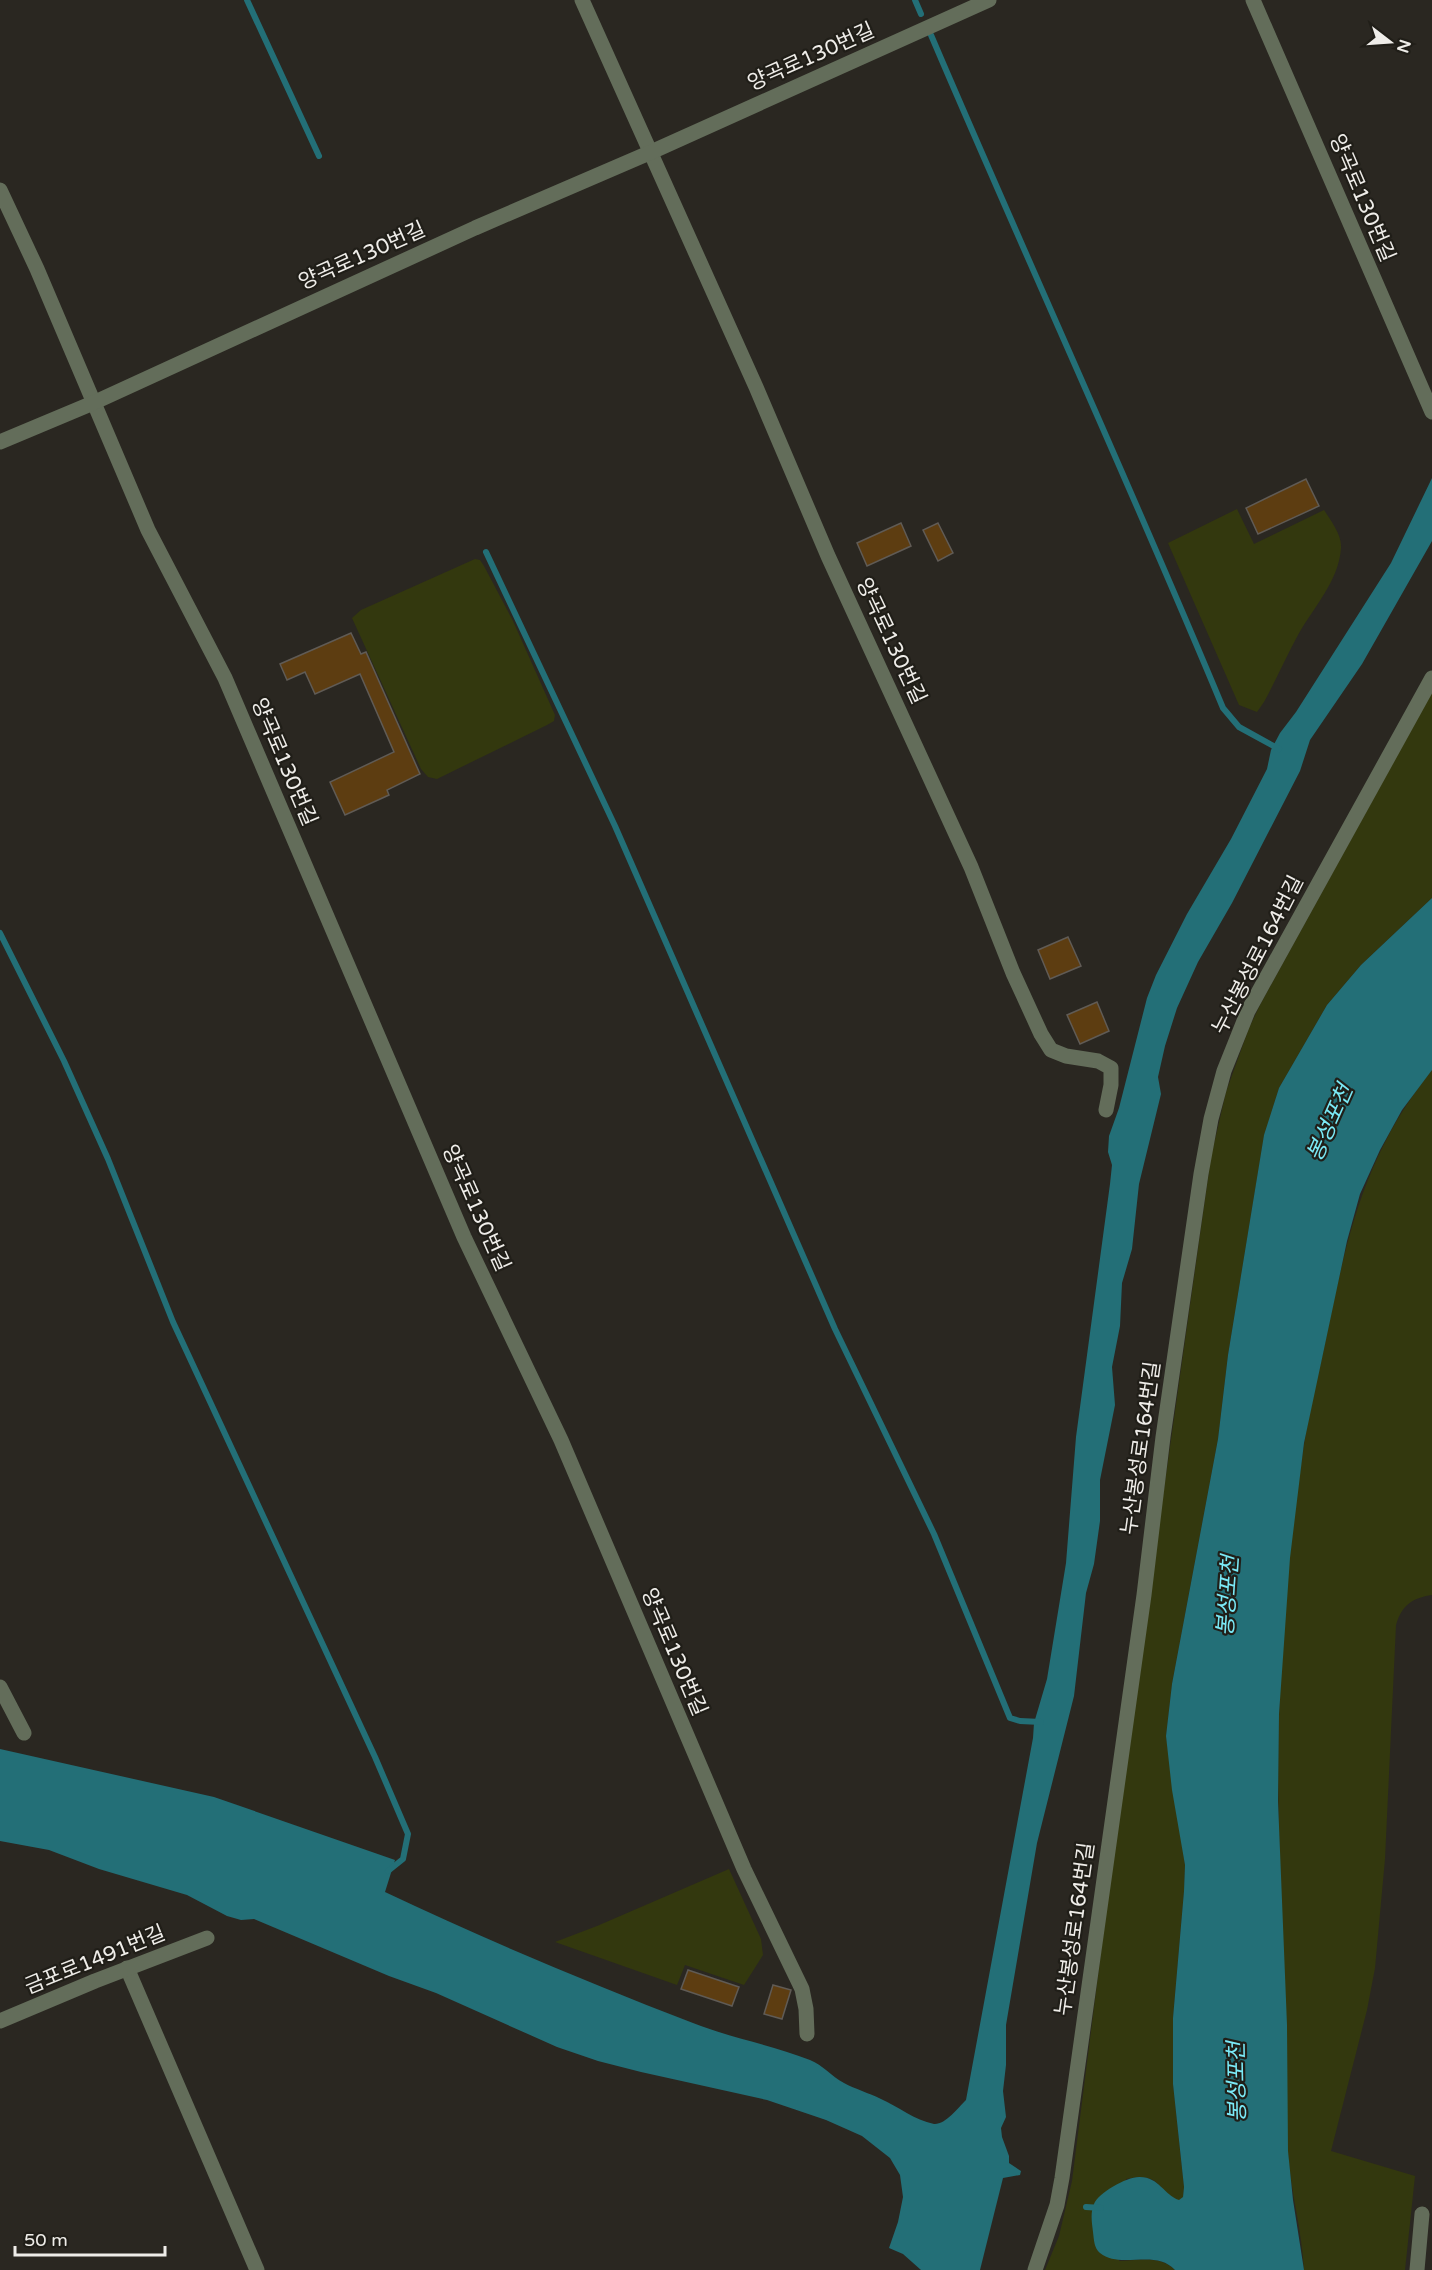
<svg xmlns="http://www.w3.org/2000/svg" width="1432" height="2270" viewBox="0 0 1432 2270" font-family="'Varela Round','Noto Sans KR',sans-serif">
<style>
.green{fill:#33380e}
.water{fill:#236f77}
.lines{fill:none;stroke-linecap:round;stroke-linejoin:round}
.stream{stroke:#236f77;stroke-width:6}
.building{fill:#5d3d11;stroke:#605b55;stroke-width:1.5}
.minor{stroke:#636d5a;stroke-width:15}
.labels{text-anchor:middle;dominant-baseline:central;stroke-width:4.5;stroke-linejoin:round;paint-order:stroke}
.street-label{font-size:21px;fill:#efede9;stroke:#201e18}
.water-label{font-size:22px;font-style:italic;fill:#7beaf7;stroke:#201e18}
</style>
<rect width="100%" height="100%" fill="#2a2721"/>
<!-- green -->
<g class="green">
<path d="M1237,509L1254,544L1324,510C1331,521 1342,535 1341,548C1339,581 1313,608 1298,635C1286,657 1276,680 1264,702L1257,712L1239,705L1168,543Z"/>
<path d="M475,559L480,560L484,566L513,621L555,715L554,721L547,725L437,779L428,777L421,769L352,618L361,610Z"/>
<path d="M1432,692V898L1361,965L1327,1005L1279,1088L1264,1136L1228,1355L1218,1439L1172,1684L1166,1736L1185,1865L1184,1891L1173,2018V2084L1184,2187L1183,2197L1179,2201C1155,2191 1163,2171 1126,2179L1119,2261C1137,2260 1161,2255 1175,2270H1045L1059,2236L1072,2181L1123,1779L1211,1157L1226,1092L1249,1028L1261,1003Z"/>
<path d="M1432,1070V1595C1412,1598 1402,1605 1396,1625L1385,1859L1375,1968L1367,2010L1331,2151L1415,2176L1405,2270H1304C1302,2231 1291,2193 1288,2154C1285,2107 1288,2059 1286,2012C1282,1913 1276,1814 1279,1716C1282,1625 1290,1534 1304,1445C1309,1413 1317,1380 1324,1348C1346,1242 1362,1157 1432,1070Z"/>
<path d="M729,1869L761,1939L763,1955L744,1985L685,1965L677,1985L555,1942L597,1926Z"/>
</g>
<!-- water -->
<g class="water">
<path d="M1432,478V541L1362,664L1310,740L1300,771L1232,903L1198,962L1177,1008L1165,1046L1158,1077L1161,1094L1139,1184L1132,1249L1122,1283L1120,1326L1112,1367L1115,1405L1100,1480V1521L1094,1564L1086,1593L1074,1696L1037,1843L1006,2025V2065L1003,2091L1006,2117L1001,2128L1002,2137L1009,2156V2163L1021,2171L1020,2175L1003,2178L980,2270H921L903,2254L889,2248L898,2222L903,2197L900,2175L890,2158L862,2136L826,2120L767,2100L641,2072L598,2061L557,2047L436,1993L389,1976L254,1919L241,1920L227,1916L187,1895L99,1869L49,1850L0,1841V1749L214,1797L395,1860L385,1892C486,1940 589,1983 693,2023C731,2038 772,2045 810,2060C823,2065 831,2076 844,2083C855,2089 869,2093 881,2099C899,2107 914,2120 934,2124C945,2125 958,2108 966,2100L1033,1738L1034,1723L1047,1679L1066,1563L1076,1437L1110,1184L1112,1165L1108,1152L1109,1136L1119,1108L1147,998L1156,975L1187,914L1231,839L1267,769L1271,750L1280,733L1296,712L1391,563Z"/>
<path d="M1432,898V1070L1402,1110L1380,1150L1360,1194L1347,1241L1304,1443L1290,1558L1279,1714L1278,1801L1287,2025L1288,2151L1293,2200L1304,2270H1175C1155,2248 1121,2270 1100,2253C1094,2248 1094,2240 1093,2232C1092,2223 1090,2213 1094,2204C1098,2193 1128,2176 1140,2177C1159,2177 1164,2195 1179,2200L1183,2197L1184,2187L1173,2084V2018L1184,1891L1185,1865L1172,1790L1166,1736L1172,1684L1218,1439L1228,1355L1264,1135L1279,1088L1327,1005L1361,965Z"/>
</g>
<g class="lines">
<!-- stream -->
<g class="stream">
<path d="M247,0L319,156"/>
<path d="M915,0L921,14"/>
<path d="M931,35C1027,260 1129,482 1223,708L1239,727L1279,749"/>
<path d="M486,552L615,826L835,1329L934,1534L1010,1718L1020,1721L1041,1722"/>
<path d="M0,933L64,1061L108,1159L173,1322L375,1757L408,1834L403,1859L388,1871"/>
<path d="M1086,2207L1101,2208"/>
</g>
</g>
<!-- building -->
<g class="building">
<path d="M1306,479L1319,506L1258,534L1246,508Z"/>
<path d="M901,523L911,546L867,566L857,543Z"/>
<path d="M938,523L953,553L938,561L923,530Z"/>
<path d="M351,633L361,654L366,652L420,774L387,790L389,795L345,815L330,782L394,752L360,674L315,694L305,672L287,680L280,664Z"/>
<path d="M1068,937L1081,966L1050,979L1038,950Z"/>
<path d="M1097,1002L1109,1031L1080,1044L1067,1015Z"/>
<path d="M688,1970L739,1987L732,2006L681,1989Z"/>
<path d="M773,1985L791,1990L782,2019L764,2014Z"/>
</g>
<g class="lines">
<!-- minor -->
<g class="minor">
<path d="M582,0L756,387L828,556L971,867L1013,973L1041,1034L1051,1050L1066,1056L1098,1061L1111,1068V1085L1106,1110"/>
<path d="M1253,0L1432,412"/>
<path d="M0,190L37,269L148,530L225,678L464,1237L561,1440L744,1869L802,1989L806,2009L807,2034"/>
<path d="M0,442L93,403L475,228L649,153L989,0"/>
<path d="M0,1687L24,1733"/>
<path d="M127,1968L257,2270"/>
<path d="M0,2021L95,1981L207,1938"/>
<path d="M1035,2270L1057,2205L1062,2178L1144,1595L1163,1437L1201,1174L1211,1119L1224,1071L1248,1011L1432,678"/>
<path d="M1417,2270L1422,2214"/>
</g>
</g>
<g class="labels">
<!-- street labels -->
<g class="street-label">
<text transform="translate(811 57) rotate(-24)">양곡로130번길</text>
<text transform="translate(1362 198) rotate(67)">양곡로130번길</text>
<text transform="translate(362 256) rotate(-24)">양곡로130번길</text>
<text transform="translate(891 641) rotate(65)">양곡로130번길</text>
<text transform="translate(284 762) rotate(67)">양곡로130번길</text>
<text transform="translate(1258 955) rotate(-63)">누산봉성로164번길</text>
<text transform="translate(476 1208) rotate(66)">양곡로130번길</text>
<text transform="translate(1141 1448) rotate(-82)">누산봉성로164번길</text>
<text transform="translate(674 1652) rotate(67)">양곡로130번길</text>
<text transform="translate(1075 1929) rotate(-82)">누산봉성로164번길</text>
<text transform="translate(95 1960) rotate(-22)">금포로1491번길</text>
</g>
<!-- water labels -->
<g class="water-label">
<text transform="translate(1330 1123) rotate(-66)">봉성포천</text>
<text transform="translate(1228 1596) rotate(-86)">봉성포천</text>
<text transform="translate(1237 2082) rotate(-91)">봉성포천</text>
</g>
</g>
<!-- north arrow -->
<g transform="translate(1390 42) rotate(107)" stroke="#201e18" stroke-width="4.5" paint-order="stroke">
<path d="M0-4.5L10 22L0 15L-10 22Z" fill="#efede9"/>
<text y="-9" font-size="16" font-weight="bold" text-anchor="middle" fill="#efede9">N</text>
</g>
<!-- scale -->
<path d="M15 2246v9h150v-9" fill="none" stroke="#efede9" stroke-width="3"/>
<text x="24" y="2246" font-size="18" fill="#efede9" stroke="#201e18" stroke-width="4.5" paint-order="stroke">50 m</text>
</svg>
